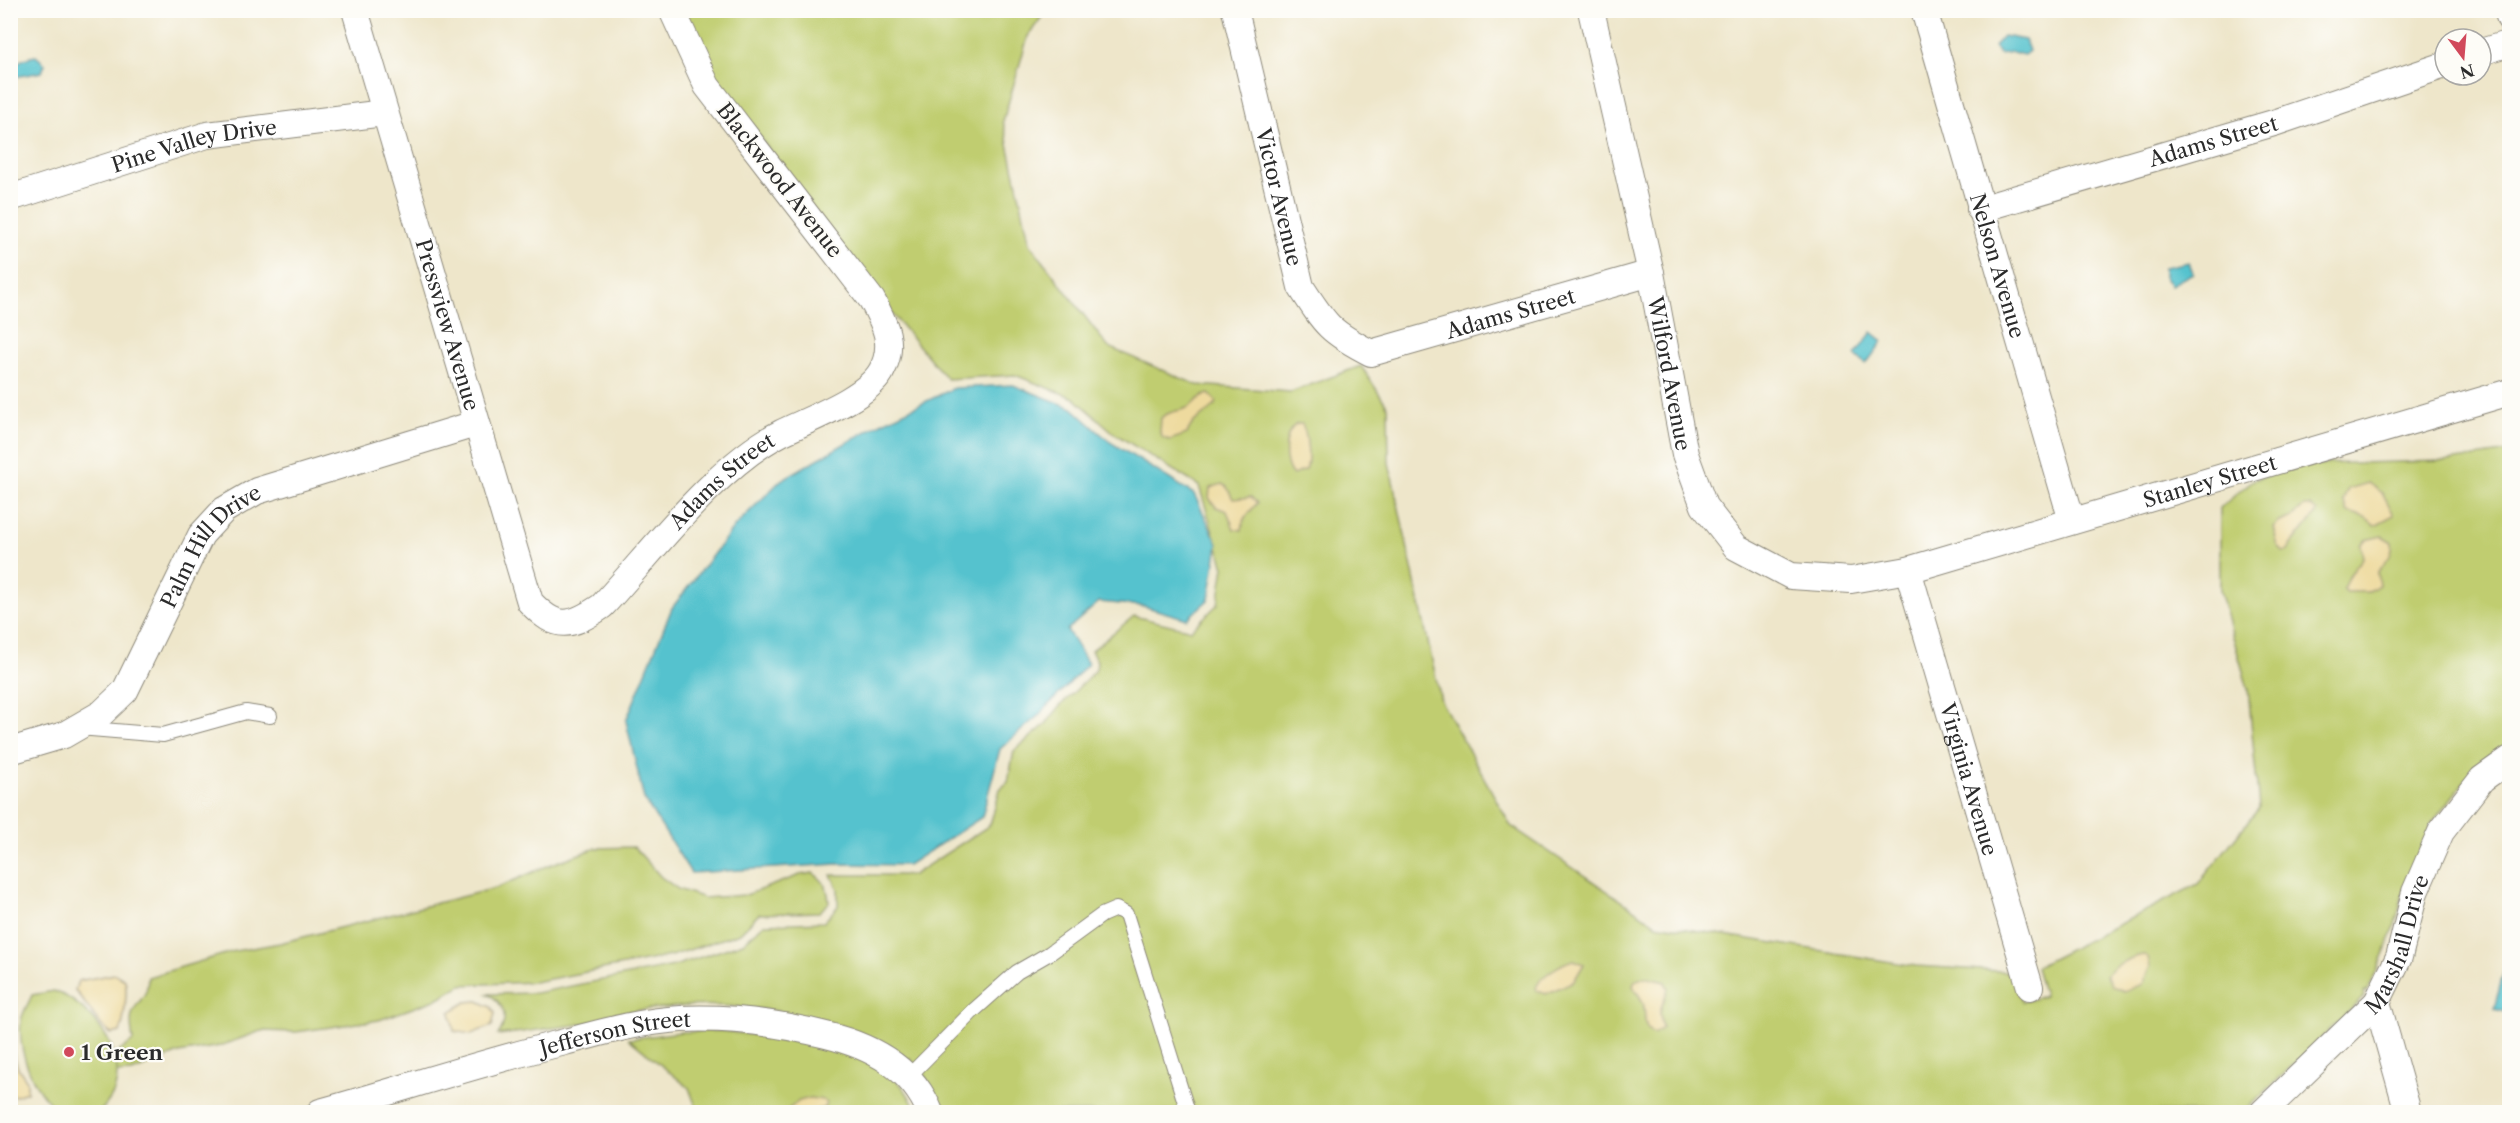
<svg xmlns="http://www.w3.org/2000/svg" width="2520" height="1123" viewBox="0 0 2520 1123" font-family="'Libre Caslon Text',serif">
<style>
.green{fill:#c0cd6f;stroke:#767c4d;stroke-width:1.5}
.sand{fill:#eeda9e;stroke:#8c8264;stroke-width:1.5}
.water{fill:#55c2ce;stroke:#40767c;stroke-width:1.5}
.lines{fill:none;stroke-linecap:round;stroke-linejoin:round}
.lane-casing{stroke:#8c887a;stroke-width:16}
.street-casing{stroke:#8c887a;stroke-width:28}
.lane{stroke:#fff;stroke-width:14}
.street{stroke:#fff;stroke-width:26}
.poi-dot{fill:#d1495b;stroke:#fdfcf7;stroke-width:2}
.labels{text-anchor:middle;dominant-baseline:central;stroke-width:4.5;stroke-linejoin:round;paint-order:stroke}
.street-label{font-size:21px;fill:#2b2b2b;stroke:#fdfcf7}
.poi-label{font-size:21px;font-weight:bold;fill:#2b2b2b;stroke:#fdfcf7;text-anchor:start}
</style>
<rect width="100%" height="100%" fill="#fdfcf7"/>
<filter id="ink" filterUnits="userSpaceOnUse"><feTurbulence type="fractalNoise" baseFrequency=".0167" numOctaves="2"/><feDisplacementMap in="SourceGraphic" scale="12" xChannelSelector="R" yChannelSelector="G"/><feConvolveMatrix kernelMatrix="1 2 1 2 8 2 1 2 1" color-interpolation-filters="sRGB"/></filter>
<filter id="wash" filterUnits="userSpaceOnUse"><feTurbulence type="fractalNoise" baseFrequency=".008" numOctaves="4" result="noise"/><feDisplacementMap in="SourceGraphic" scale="24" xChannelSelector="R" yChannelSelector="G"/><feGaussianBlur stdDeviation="1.35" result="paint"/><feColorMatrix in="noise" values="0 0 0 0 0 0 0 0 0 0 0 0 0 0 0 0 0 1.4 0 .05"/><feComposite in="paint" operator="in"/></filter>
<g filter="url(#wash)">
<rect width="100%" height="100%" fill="#eee6ca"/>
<!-- green -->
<g class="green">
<path d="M684,11H1046L1028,36L1003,121L1030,244L1108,347L1197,385L1291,392L1361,366L1388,407L1389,463L1441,701L1511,826L1656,924L1916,966L2014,972L2023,1002L2044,996L2036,967L2198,884L2259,808L2248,689L2220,591V508L2253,480L2309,464L2449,461L2509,452V744L2475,768L2432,823L2405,886L2393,932L2368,991L2363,993L2364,997L2244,1112H942L924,1074L910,1059L908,1060C857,1018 742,1000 676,1007C658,1009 630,1009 614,1015C607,1018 597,1021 588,1023C558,1028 528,1031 498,1035C509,1019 505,1003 488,994L536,993L674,966L743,943L764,924L824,922L838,906V889L831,875H913L990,825L1000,789L1008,782L1014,751L1045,725L1060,706L1096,670L1097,661L1091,651L1134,616L1191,630L1218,604L1224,567L1199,486L1115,434L1074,398L1015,375L947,379L892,314L716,79Z"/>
<path d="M634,847L661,877L678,889L704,898L746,895L800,875L813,873C825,881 828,888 829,903L819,912L759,914L740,933L671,956L534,982L461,985L435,1000L379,1020L296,1032L261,1031L220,1046L179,1053L132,1072L116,1073V1054L133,1041C132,1032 129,1021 133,1012C141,995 147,1000 148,977L235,951L280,943L496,888L552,864L596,848Z"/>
<path d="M54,991C89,1004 126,1049 115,1088C113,1097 106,1105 100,1112H62C35,1097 17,1052 21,1021C22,1013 29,1003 32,995Z"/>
<path d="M722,1031C773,1038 865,1043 901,1085C908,1093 913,1104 918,1112H698L689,1088L629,1039L681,1032Z"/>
</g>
<!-- sand -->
<g class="sand">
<path d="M1209,394L1217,402C1209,417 1194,414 1187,434L1170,440L1163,438L1160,433L1161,418C1170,410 1179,412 1189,407C1196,402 1199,396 1209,394Z"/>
<path d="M1297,424H1302C1307,433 1310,461 1306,470L1293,475C1282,464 1283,432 1297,424Z"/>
<path d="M2368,483L2383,494L2394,515L2375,525L2365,517L2348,512L2343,501L2348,489Z"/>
<path d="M1222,484L1227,487L1233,499L1251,497L1257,503L1244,519L1242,530L1234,529L1227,511L1216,507L1209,498L1210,488Z"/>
<path d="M2304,506H2310L2317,512L2287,551L2283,552L2278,546L2273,528L2280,522L2293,517Z"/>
<path d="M2382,536L2392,542C2394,557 2384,562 2377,573L2379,585L2368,592H2346L2343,589L2348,577L2363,558L2361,545L2365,540Z"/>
<path d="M2144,955L2148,957L2150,967L2142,984L2124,991L2112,986L2106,976C2112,966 2132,956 2144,955Z"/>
<path d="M1574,960L1584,964L1574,981L1546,994L1536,990C1536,978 1563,962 1574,960Z"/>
<path d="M115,974L125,980C128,989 124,1022 120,1032L111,1034L102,1026L75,990L78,981Z"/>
<path d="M1644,977L1665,982L1668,989L1660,1011L1662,1028L1653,1034C1641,1026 1647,1015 1643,1003C1641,997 1636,992 1633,986L1635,981Z"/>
<path d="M478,1001L491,1007L495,1013L492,1026L471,1034L454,1031L450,1012L466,1002Z"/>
<path d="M10,1020L13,1022V1053L18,1068L27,1081V1092L16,1096L11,1095Z"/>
<path d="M810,1098L823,1100L826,1103L824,1108L808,1112H785L799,1101Z"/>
</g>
<!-- water -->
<g class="water">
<path d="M2003,36L2025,40L2029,51L2024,55L2011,52L1999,54L1994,46Z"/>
<path d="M36,56L45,64L42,72L15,77L13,70C17,61 27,57 36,56Z"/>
<path d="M2189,262L2193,273L2171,285L2164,277V267Z"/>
<path d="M1872,332L1883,341L1866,364L1855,355Z"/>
<path d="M1013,385L1072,408L1110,442L1194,494L1218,544L1209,599L1187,619L1143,606L1099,602L1067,630L1088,664L1038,716L1000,749L982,817L908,865L838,864L691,873L644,799L626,721L672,608L735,526L781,480L881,423L954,388Z"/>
<path d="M2504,971L2509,973V1013L2494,1009Z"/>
</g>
</g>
<g filter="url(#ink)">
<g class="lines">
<defs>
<g id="lane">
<path d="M79,728L163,735L246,712L270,716"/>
<path d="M909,1076L972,1012L1017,972L1050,953L1102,915L1116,909L1126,914L1188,1112"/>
</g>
<g id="street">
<path id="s1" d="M355,10L530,602C557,631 571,627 602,606C653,551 715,467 781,433C809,419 865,399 881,372C896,345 885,324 872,300L707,86L672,10"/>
<path id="s2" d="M1235,10L1301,287C1326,326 1330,332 1371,353L1651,273"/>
<path id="s3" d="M1591,10L1651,273L1685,454L1704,506L1736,547L1791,576L1851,580L1908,570L2510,392"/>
<path id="s4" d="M1924,10L2072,521"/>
<path d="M2507,10L2510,19"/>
<path d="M2481,52L2510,43"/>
<path id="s5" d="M10,198L207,135L384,113"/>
<path id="s6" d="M1980,209L2277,122L2445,65"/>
<path id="s7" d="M1908,570L2030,987"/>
<path id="s8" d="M10,751L64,735L102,713L125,691L201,535L224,510L257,491L475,424"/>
<path d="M2377,1002L2408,1112"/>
<path id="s9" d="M320,1112C402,1089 483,1062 565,1042C603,1032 642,1021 681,1019C729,1017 779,1023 826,1035C871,1046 912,1067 930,1112"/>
<path id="s10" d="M2263,1112L2377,1002L2399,957L2415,892L2441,832L2482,779L2510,759"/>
</g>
</defs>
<!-- lane casing -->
<use href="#lane" class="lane-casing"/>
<!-- street casing -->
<use href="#street" class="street-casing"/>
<!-- lane -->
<use href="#lane" class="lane"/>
<!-- street -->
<use href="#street" class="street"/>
</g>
</g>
<!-- markers -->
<circle class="poi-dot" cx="69" cy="1052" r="6"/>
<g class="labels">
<!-- street labels -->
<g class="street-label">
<text stroke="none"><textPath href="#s6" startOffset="243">Adams Street</textPath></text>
<text stroke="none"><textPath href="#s5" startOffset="192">Pine Valley Drive</textPath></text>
<text transform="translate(780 180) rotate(52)">Blackwood Avenue</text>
<text stroke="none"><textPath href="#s2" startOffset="192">Victor Avenue</textPath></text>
<text stroke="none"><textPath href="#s4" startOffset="266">Nelson Avenue</textPath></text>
<text stroke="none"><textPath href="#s2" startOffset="528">Adams Street</textPath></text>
<text stroke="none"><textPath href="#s1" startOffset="328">Pressview Avenue</textPath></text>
<text stroke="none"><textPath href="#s3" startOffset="372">Wilford Avenue</textPath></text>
<text stroke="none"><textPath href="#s3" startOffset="1056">Stanley Street</textPath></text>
<text stroke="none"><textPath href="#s1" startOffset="874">Adams Street</textPath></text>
<text stroke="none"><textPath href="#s8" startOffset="303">Palm Hill Drive</textPath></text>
<text stroke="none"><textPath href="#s7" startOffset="218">Virginia Avenue</textPath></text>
<text stroke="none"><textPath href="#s10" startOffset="220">Marshall Drive</textPath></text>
<text stroke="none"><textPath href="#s9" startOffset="306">Jefferson Street</textPath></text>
</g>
<!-- poi labels -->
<g class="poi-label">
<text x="81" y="1052">1 Green</text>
</g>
</g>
<!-- margin -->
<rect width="2520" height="1123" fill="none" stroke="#fdfcf7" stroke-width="36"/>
<!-- north arrow -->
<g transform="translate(2463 57) rotate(164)"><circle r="28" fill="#fdfcf7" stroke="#a9a8a5" stroke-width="1.5"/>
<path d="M0-4.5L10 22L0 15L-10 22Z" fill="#d1495b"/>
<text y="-9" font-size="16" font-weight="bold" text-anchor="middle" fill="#2b2b2b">N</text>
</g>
</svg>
